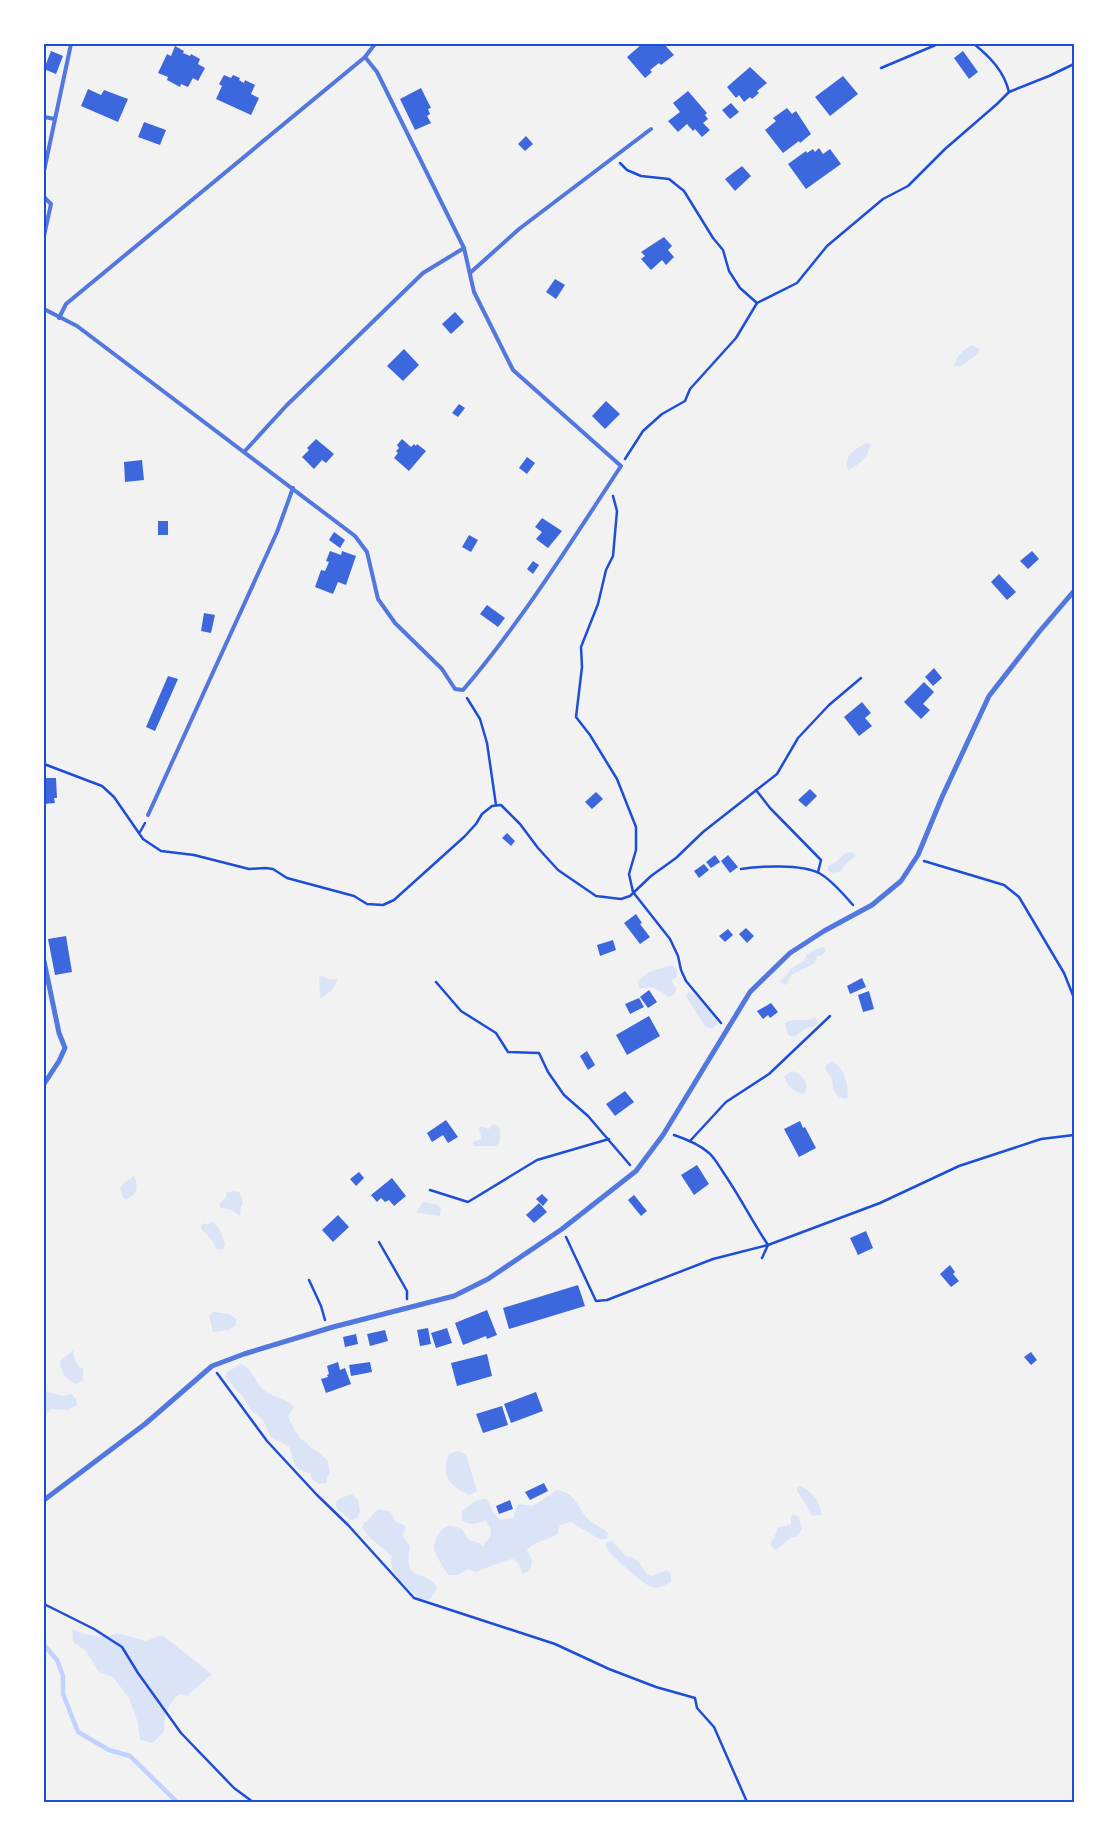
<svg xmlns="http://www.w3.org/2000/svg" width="1118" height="1846" viewBox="0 0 1118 1846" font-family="'Varela Round',sans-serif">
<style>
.green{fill:#dbe4f7}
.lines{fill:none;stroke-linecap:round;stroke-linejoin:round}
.stream{stroke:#bfd3fe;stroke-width:4.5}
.building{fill:#3d67dc}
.path{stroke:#1d4ed8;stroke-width:2.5}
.service{stroke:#5277de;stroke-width:4}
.minor{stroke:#5277de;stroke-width:5}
.neatline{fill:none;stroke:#1d4ed8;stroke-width:2}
</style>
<rect width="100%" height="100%" fill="#f2f2f2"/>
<!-- green -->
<g class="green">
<path d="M972,345L980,349L978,354L961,366H954C956,356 963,350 972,345Z"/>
<path d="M866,443L870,444C870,456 858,466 848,470C842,456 856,449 866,443Z"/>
<path d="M853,852L856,856L847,863L841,871L834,873L828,871V866L836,862L845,853Z"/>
<path d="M824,947L826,951L822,955L817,956L815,963L791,975L788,982L785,985L780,982L792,968L804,961L807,954L818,948Z"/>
<path d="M668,966H674L677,970V977L671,980L676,988L675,994L669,997C658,990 654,984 640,989L637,982L649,972Z"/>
<path d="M322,976L329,979H338L332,990L322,998H320L319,977Z"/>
<path d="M688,992C697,992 715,1014 718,1023L712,1029L705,1026L686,996Z"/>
<path d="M815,1017L818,1023L813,1027H808L794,1037L788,1035L785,1023C795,1017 804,1023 815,1017Z"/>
<path d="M832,1061C845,1070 848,1082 848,1098L845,1099L839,1097L833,1090C833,1081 832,1076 825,1070L826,1065Z"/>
<path d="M792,1071C803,1075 810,1083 804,1094C795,1093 786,1086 784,1076Z"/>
<path d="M493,1124L497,1125L500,1130V1142L496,1146H473V1142L482,1139L479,1129L481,1126L489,1129Z"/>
<path d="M134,1176C139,1186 137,1196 126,1199L123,1198L120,1188L125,1182Z"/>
<path d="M236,1191L240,1193L243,1203L241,1206L240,1216L232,1210L221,1208L219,1204L226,1197L227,1192Z"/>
<path d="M426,1202L438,1205L441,1209L440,1216L416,1213L422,1203Z"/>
<path d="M212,1221L220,1230L225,1243L223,1250L216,1249L212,1240L201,1229V1225L204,1223L207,1225Z"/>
<path d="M213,1312L230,1314L237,1320L235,1326L228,1330L213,1332L209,1316Z"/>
<path d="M73,1350C75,1358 74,1365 83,1369V1380L76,1384C67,1380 60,1372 60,1361Z"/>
<path d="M241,1364C253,1370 255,1383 265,1391C274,1398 286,1398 294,1407L288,1417L300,1439L304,1440L311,1448L317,1451L328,1461L330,1474L327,1477L326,1483L319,1484L312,1479L310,1473C290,1468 296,1462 289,1447L270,1436L263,1420L251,1410L242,1396L225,1377L227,1372Z"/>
<path d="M44,1391L62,1396L71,1394L76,1399L77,1405L67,1410L51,1409L44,1415Z"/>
<path d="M458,1451L466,1455L477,1491L469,1495C450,1486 440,1476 449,1454Z"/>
<path d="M800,1486C811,1490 822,1503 821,1515L812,1516L802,1498L797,1491V1488Z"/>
<path d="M557,1490C578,1494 576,1507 588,1519C594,1525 603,1527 608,1533L607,1539H599L571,1522L560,1525L557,1534C547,1541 536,1540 527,1550L532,1560L530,1571L522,1574L519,1564L513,1559L504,1561L476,1572L468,1569L458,1575H449C445,1571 434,1553 434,1548C433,1540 442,1527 449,1526C453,1526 457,1527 461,1528L469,1540L479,1543L483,1547L485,1542L490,1538L491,1530L486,1521L473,1524L466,1523L462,1520V1511C469,1505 478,1497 487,1499L494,1513L500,1520L513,1518L518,1504L533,1506Z"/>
<path d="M352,1494L358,1500L360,1510L358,1518L351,1520L336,1508V1502L341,1498Z"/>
<path d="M378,1509L390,1511L396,1522L404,1525L406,1530L402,1535L410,1546C402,1585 426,1567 437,1588L434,1594L429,1600L419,1599C410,1588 386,1573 392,1557C383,1546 370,1541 362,1528L364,1523L368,1520Z"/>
<path d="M793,1514L799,1517L802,1529L796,1537H792L776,1550L771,1546V1541L774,1538L778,1527L791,1525V1517Z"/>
<path d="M612,1541L626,1556L634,1558L639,1562L646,1573L651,1576L667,1570L671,1574V1582C665,1585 658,1589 652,1587C642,1584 616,1559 608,1551L606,1545L607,1542Z"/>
<path d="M72,1629L85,1634L106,1637L117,1633L146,1641L162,1635L212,1674L187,1696L180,1694C168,1701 164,1716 164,1731L153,1743L140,1740L137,1720L129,1698L113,1677L99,1672L86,1651L73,1642Z"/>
</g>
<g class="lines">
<!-- stream -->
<path class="stream" d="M44,1645L57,1660L63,1676V1694L78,1732L109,1750L130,1756L177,1802"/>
</g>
<!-- building -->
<g class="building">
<path d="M642,44H664L674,55L661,65L659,63L650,70L652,72L645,78L627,57Z"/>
<path d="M175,46L184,51L183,53L190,56L191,54L200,59L198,64L205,68L198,81L193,78L188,87L181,84L180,87L167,80L168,77L158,73L167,54L171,56Z"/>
<path d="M51,51L63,56L56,74L44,69Z"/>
<path d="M963,51L978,72L969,79L954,58Z"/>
<path d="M750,67L767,83L757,91L759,93L752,99L750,97L744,102L739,95L736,98L727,87Z"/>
<path d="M224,75L231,78L233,75L240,78L239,80L244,83L245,80L255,85L251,94L259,98L251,115L216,99L222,86L219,84Z"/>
<path d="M843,76L858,94L830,116L815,97Z"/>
<path d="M421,88L431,108L428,109L430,114L427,116L431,123L415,130L400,99Z"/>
<path d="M88,89L101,95L104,90L128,99L118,122L81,106Z"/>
<path d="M688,91L707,113L705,115L708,119L703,123L710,130L702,137L695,129L693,131L687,124L678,132L668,121L680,112L673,103Z"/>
<path d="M731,103L739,112L730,119L722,110Z"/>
<path d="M787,108L792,114L796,111L811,134L800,143L799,141L783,153L765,130L776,121L773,118Z"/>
<path d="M144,122L166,130L160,145L138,137Z"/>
<path d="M526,136L533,144L525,151L518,144Z"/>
<path d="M819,148L823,154L830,149L841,164L806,189L788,164L806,151L807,153L813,149L815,152Z"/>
<path d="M742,166L751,176L735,191L725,179Z"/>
<path d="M664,237L672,246L668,250L674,257L666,265L662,260L651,270L641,259L645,256L641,252Z"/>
<path d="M555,279L565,285L556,299L546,292Z"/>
<path d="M455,312L464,322L451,334L442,324Z"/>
<path d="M404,349L419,365L403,381L387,366Z"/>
<path d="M606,401L620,414L605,429L592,416Z"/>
<path d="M459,404L465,408L458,417L452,413Z"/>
<path d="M316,439L334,454L326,463L322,460L314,469L302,457L309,450L307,448Z"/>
<path d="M402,439L411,447L414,444L416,446L417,444L426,451L409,471L394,458L398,453L396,451L399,448L397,445Z"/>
<path d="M527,457L535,463L527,474L519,468Z"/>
<path d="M142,460L144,480L125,482L124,462Z"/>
<path d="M542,518L562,531L548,548L536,539L542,532L535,527Z"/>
<rect x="158" y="521" width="10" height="14"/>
<path d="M334,532L345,540L340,548L329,540Z"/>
<path d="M469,535L478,540L471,552L462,547Z"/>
<path d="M330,551L341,555L342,551L356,556L346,585L338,582L333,594L315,587L321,570L325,571L329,562L326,561Z"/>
<path d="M1032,551L1039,559L1028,569L1020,561Z"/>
<path d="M533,561L539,565L533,574L527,569Z"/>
<path d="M999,574L1016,592L1007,600L991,582Z"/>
<path d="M487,605L505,618L498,627L480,614Z"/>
<path d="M204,613L215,615L211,633L201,631Z"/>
<path d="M934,668L942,678L933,686L925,677Z"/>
<path d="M168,676L178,679L155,731L146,727Z"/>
<path d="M924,682L934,692L923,704L930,710L921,719L904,702Z"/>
<path d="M862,702L871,713L865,718L872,726L859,736L844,717Z"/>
<path d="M44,778H56L57,798H54L55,803L44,804Z"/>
<path d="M810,789L817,796L806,807L798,800Z"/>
<path d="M596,792L603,799L592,809L585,802Z"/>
<path d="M507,833L515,841L511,846L502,838Z"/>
<path d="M715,855L720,862L711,868L706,862Z"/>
<path d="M728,855L738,867L730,873L721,861Z"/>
<path d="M704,864L709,870L699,878L694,871Z"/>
<path d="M636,914L642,923L640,924L650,937L640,944L624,923Z"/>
<path d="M746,928L754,936L747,943L739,934Z"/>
<path d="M728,929L733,935L725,942L719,936Z"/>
<path d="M66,936L72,972L55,975L48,939Z"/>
<path d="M613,940L616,950L600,956L597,945Z"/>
<path d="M862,978L866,987L850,994L847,986Z"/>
<path d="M649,990L657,1002L648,1008L640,997Z"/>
<path d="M869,991L874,1009L863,1012L858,995Z"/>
<path d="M639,998L644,1007L630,1014L625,1004Z"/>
<path d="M771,1003L778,1012L770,1018L768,1015L763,1019L757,1011Z"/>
<path d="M649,1016L660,1036L627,1055L616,1035Z"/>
<path d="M587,1051L595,1065L588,1070L580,1056Z"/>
<path d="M625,1091L634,1102L615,1116L606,1104Z"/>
<path d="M446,1120L458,1137L448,1143L443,1135L432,1142L427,1133Z"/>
<path d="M800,1121L803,1128L805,1127L816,1148L799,1157L784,1129Z"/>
<path d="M697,1165L709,1184L694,1195L681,1175Z"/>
<path d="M359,1172L364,1178L356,1186L350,1179Z"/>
<path d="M392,1178L406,1196L394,1206L389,1200L385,1202L381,1198L377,1202L371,1195Z"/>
<path d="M542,1194L548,1200L543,1206L536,1199Z"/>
<path d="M634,1195L647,1211L641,1216L628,1200Z"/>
<path d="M539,1203L547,1212L534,1223L526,1215Z"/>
<path d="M338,1215L349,1227L333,1242L322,1230Z"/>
<path d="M866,1231L873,1248L858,1255L850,1238Z"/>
<path d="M950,1265L955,1272L953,1274L959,1281L951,1287L940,1274Z"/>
<path d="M578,1285L585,1306L509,1329L503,1308Z"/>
<path d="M487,1310L497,1335L487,1339L486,1336L463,1345L455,1323Z"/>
<path d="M428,1328L431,1344L420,1346L417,1330Z"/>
<path d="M447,1328L452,1343L436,1348L431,1333Z"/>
<path d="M385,1330L388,1341L370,1346L367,1334Z"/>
<path d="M356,1334L358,1344L345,1347L343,1337Z"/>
<path d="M1031,1352L1037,1360L1031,1365L1024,1357Z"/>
<path d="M487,1354L492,1376L457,1386L451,1363Z"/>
<path d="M338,1362L340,1370L345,1368L351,1384L326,1393L321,1379L328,1377L327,1375L329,1374L327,1366Z"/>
<path d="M370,1362L372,1372L351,1376L349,1365Z"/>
<path d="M536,1392L543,1411L511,1423L504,1404Z"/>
<path d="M502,1406L508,1425L483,1433L476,1414Z"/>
<path d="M544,1483L548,1491L530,1500L525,1492Z"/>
<path d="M510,1500L513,1509L499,1514L496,1506Z"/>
</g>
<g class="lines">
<!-- path -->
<g class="path">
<path d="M974,44C990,57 1004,71 1009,92"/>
<path d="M881,68L938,44"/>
<path d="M620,163L627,170L641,176L669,179L684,191L713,238L723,250L729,271L740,288L757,303"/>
<path d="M625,459L643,431L662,414L685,401L690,389L736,338L757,303L797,283L827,246L883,199L908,186L945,149L997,104L1009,92L1049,76L1074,64"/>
<path d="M613,496L617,511L613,556L606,570L598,604L581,647L582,667L576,717L590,735L617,779L636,827V850L629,874L633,892L670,939L678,956L681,970L686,981L721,1023"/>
<path d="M467,698L480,719L487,743L496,805"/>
<path d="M44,764L102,786L114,797L143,839L161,851L194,855L249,869L265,868L273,869L287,878L354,896L367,904L383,905L394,900L464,837L476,824L482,814L492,806L501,805L520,824L538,848L558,870L596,896L621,899L630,896L651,876L676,858L703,832L777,774L798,738L829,705L861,678"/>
<path d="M756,790L770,808L821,860L818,872"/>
<path d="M140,832L145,823"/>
<path d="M924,861L1004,885L1019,897L1064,973L1074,998"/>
<path d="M741,869C761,866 801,864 819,873C832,880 843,894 853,905"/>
<path d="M436,982L461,1011L496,1033L508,1052L539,1053L548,1072L564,1095L588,1116L630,1165"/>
<path d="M674,1135C686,1139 699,1144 709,1153C714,1157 719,1166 723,1172C739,1195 752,1221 768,1245L762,1258"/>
<path d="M690,1141L726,1102L769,1074L830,1016"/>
<path d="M430,1190L468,1202L537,1160L609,1139"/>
<path d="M566,1237L596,1301L607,1300L713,1259L768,1245L880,1203L959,1166L1041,1139L1074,1135"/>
<path d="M379,1242L407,1291V1299"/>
<path d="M309,1280L321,1306L325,1320"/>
<path d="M217,1373L267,1441L317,1495L348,1525L414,1598L555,1644L609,1669L656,1687L695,1698L697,1708L714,1727L747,1802"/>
<path d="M44,1604L94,1629L122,1647L138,1673L181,1733L234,1788L253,1802"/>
</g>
<!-- service -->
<g class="service">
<path d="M44,117L55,119"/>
<path d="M44,171L71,44"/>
<path d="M44,197L51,204L44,236"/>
<path d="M470,273L519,229L651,129"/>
<path d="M44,309L77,326L355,536L367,552L378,599L395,623L442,669L455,689L463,690C522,621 571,542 621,466L513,370L474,292L464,248L377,72L365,57"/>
<path d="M59,318L66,304L365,57L375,44"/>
<path d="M244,452L286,406L423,273L464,248"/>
<path d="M148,815L277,532L293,488"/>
</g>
<!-- minor -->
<g class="minor">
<path d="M44,961L59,1033L65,1048L59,1061L44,1084"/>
<path d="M44,1500L145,1424L212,1366L244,1354L333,1327L454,1296L488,1279L562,1229L636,1171L663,1135L750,992L790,953L824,931L872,905L901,881L918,855L942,797L989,696L1039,632L1074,591"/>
</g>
</g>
<!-- border -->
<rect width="1118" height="1846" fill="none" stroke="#ffffff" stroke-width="90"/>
<rect x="45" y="45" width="1028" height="1756" class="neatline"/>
</svg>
